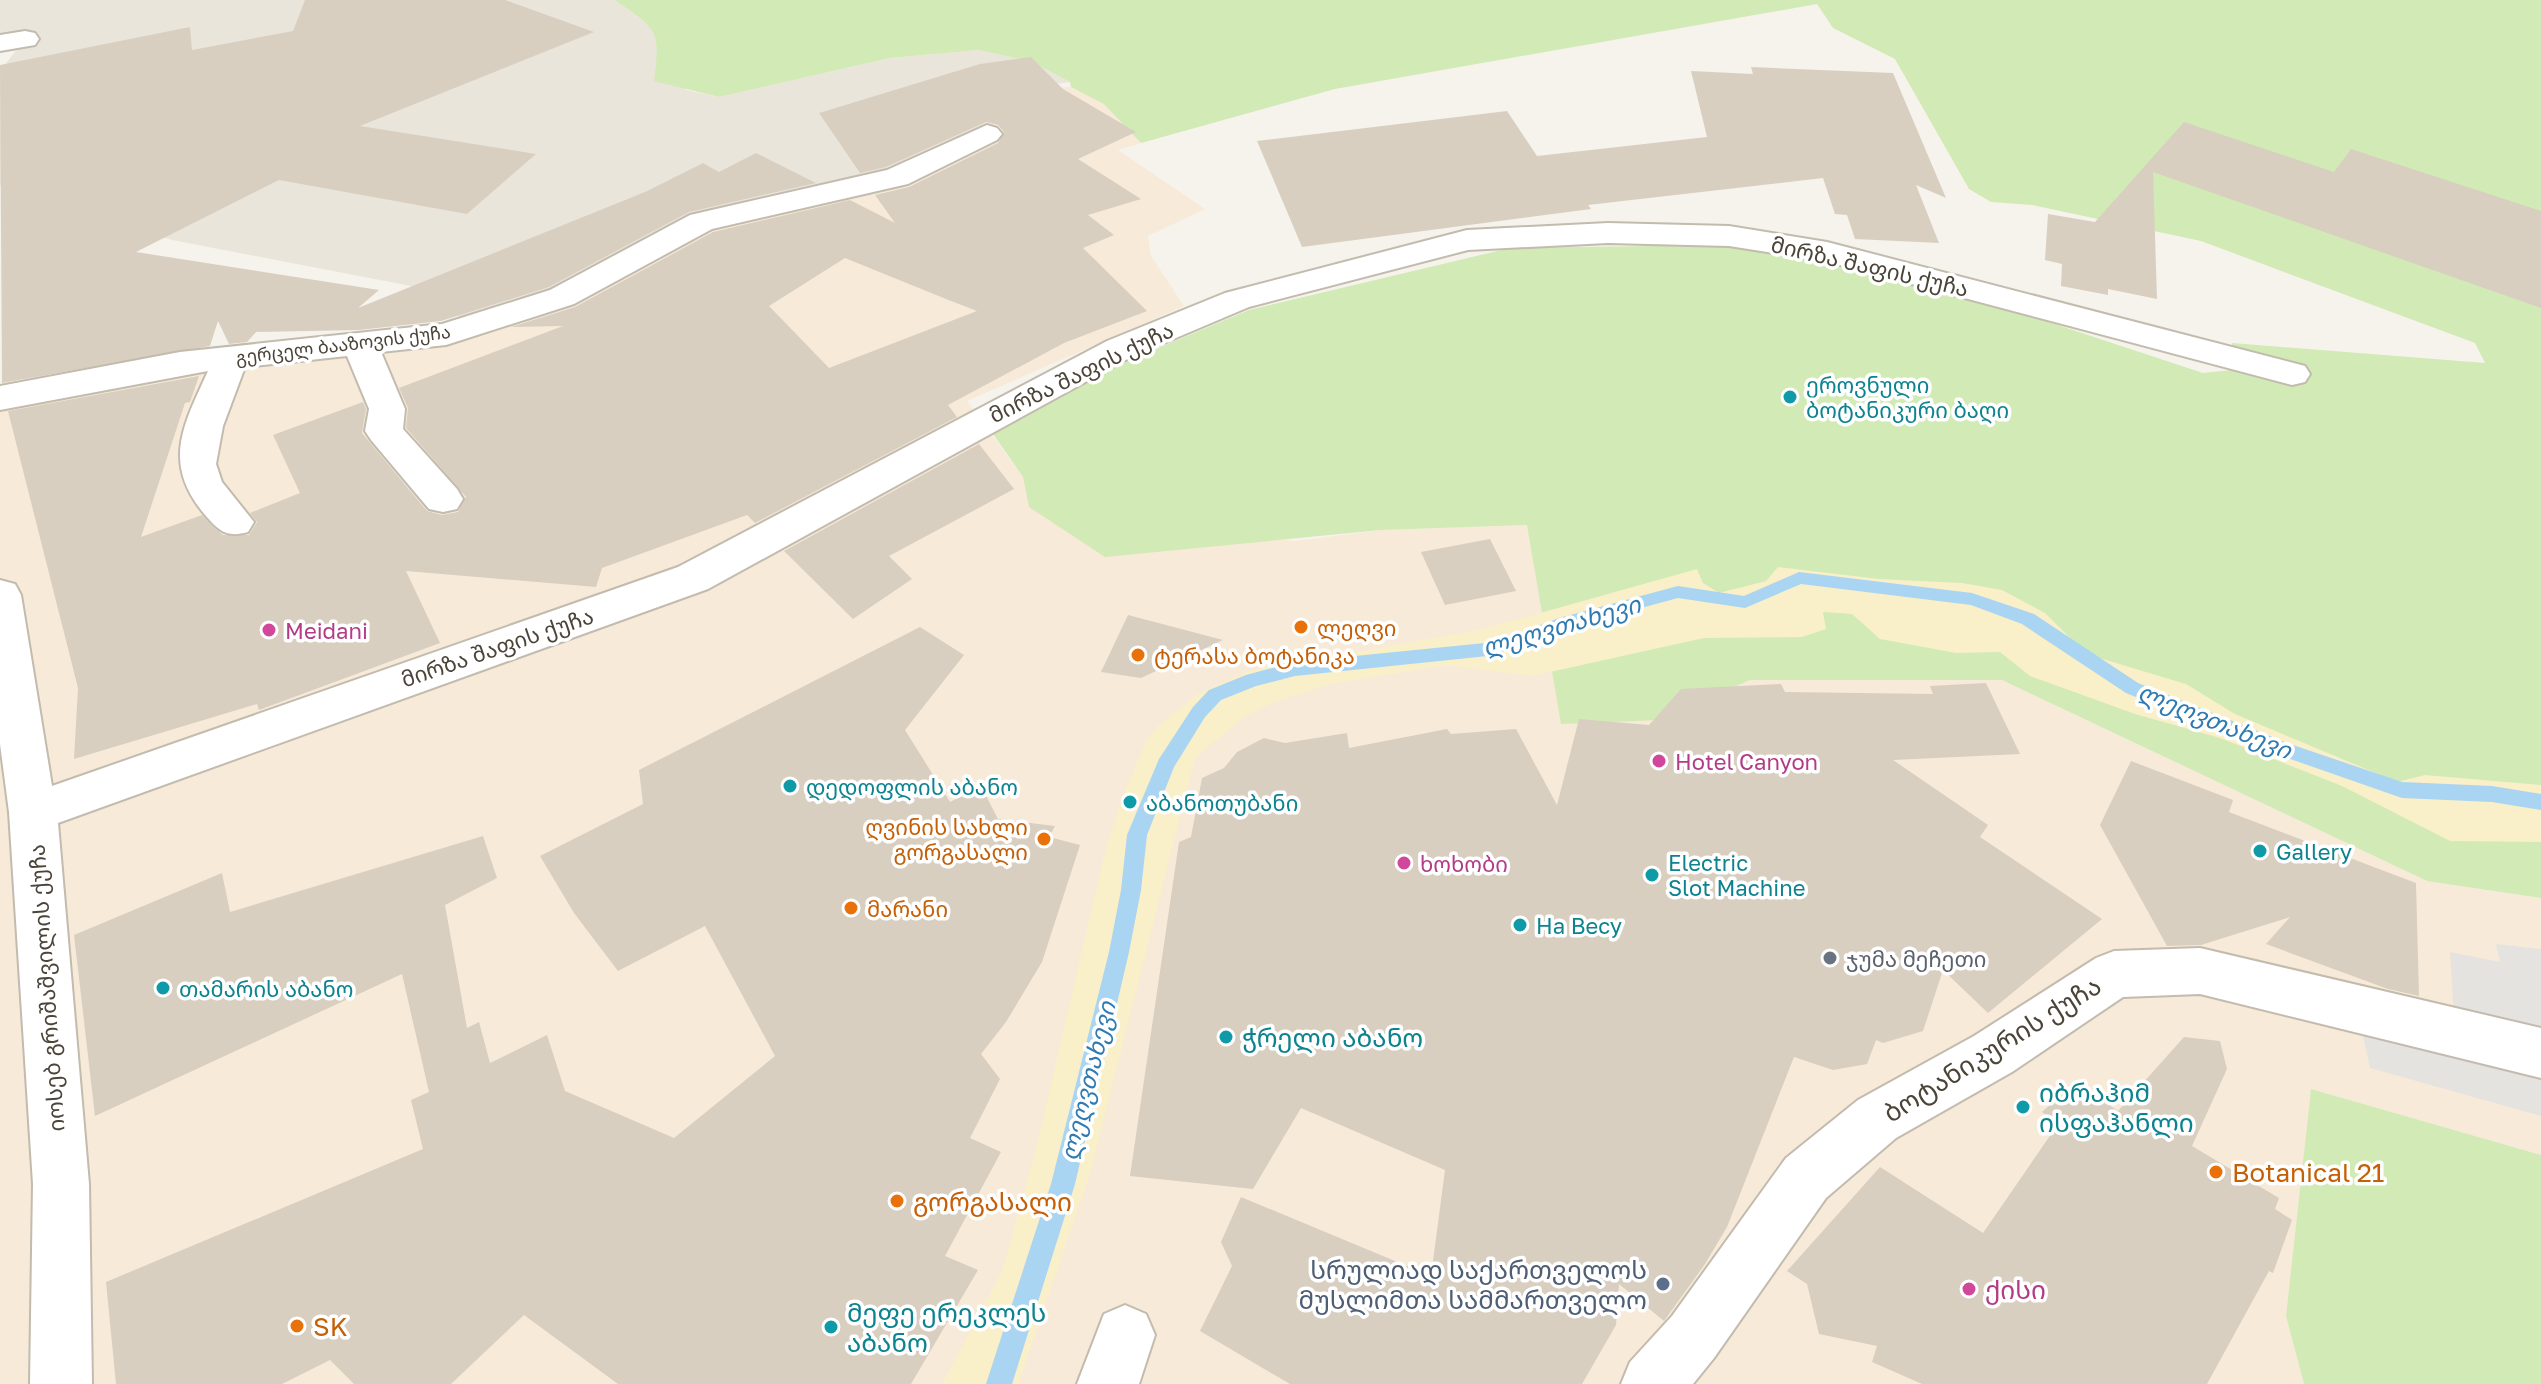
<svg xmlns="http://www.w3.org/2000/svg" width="2541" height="1384" viewBox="0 0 2541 1384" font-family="'Golos Text','Noto Sans Georgian',sans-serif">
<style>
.residential{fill:#eae5da}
.commercial{fill:#f7ead8}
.green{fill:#d2eab5}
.sand{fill:#f9efc9}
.parking{fill:#e5e3e0}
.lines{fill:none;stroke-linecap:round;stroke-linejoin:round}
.stream{fill:#a9d4f2;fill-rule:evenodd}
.building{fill:#d8cfc1;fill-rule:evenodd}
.minor-casing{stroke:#c2bbae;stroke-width:4}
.minor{fill:#fff;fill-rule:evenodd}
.culture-dot{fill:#0f9aa8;stroke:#fff;stroke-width:3}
.food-dot{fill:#e8710a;stroke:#fff;stroke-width:3}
.hotel-dot{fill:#d1479c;stroke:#fff;stroke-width:3}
.worship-dot{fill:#6b7280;stroke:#fff;stroke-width:3}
.service-dot{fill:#5c6f8a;stroke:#fff;stroke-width:3}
.labels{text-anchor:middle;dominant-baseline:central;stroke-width:7;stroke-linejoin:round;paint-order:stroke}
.far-street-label{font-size:18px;fill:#4b4439;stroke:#fff}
.street-label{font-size:22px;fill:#4b4439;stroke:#fff}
.culture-label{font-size:22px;fill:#0d838f;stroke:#fff;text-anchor:start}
.food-label{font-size:22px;fill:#c56008;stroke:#fff;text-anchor:start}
.hotel-label{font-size:22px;fill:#b23c85;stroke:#fff;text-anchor:start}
.worship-label{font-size:22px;fill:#5b616d;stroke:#fff;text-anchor:start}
.water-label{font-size:24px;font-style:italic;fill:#2e7ab2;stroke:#fff}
.near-culture-label{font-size:26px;fill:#0d838f;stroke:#fff;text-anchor:start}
.near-street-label{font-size:26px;fill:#4b4439;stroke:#fff}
.near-food-label{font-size:26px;fill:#c56008;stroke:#fff;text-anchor:start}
.near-service-label{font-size:26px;fill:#4e5e75;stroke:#fff;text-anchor:end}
.near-hotel-label{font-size:26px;fill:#b23c85;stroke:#fff;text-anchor:start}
</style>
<rect width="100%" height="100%" fill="#f6f3ec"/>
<!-- residential -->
<path class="residential" d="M0,0H615L654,29L686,90L719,97L890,58L978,50L1030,61L1070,82L1029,88L974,133L859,185L472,326L416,287L172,240L0,185V71L25,39L0,43Z"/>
<!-- commercial -->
<path class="commercial" d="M1071,87L1104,103L1141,143L1118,150L1205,209L1148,236L1151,256L1184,306L967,401L1023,477L1029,507L1296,541L1381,530L1527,525L1659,720L1750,680H2002L2427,881L2541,898V1155L2311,1089L2286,1316L2304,1384H0V408L213,367L426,348L568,300L693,230L858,194L998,131L1009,106L1036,89Z"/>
<!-- green -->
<g class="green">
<path d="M615,0H2541V898L2427,881L2002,680H1750L1659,720L1561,724L1527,525L1381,530L1105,557L1029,507L1023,477L984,421L1249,310L1510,248L1719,245L1921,280L2203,373L2232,370V343L2485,363L2475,343L2201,241L2032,205L1991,202L1969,189L1895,59L1833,28L1817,4L1335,89L1141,143L1104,104L1071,87L1070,82L1030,61L978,50L890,58L719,97L654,81C661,27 657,31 615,0Z"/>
<path d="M2311,1089L2541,1155V1384H2304L2286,1316Z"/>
</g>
<!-- sand -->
<path class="sand" d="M1778,567L1879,579L1962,583L2002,590L2045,613L2086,654L2186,684L2235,714L2397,782L2425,775L2541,785V842L2450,841L2342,786L2220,738L2135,714L2030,676L2000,652L1956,653L1880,639L1852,614L1823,612L1826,629L1802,637L1704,638L1532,676L1448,665L1329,684L1270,704L1244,717L1195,758L1090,1174L1018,1384H942L1002,1271L1035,1153L1105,851L1124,793L1146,741L1158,726L1198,694L1249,671L1479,630L1697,569L1703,583L1719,593L1766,581Z"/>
<!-- parking -->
<g class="parking">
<path d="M2496,944L2541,949V1035L2454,1016L2450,952L2500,962Z"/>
<path d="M2358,1013L2541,1059V1116L2370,1068Z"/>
</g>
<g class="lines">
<!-- stream -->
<path class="stream" d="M1799,572L1972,593L2034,614L2138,683L2290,744L2402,782L2492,786L2541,794V810L2492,802L2402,798L2276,754L2126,693L2022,624L1971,605L1801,584L1745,608L1678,598L1563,629L1497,655L1295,676L1256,686L1221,700L1205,717L1174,767L1147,835L1141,890L1129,952L1075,1184L1012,1384H986L1051,1184L1109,952L1121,890L1127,835L1159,759L1193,707L1209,690L1246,675L1295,662L1495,642L1559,618L1678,586L1744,596Z"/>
</g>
<!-- building -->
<g class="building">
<path d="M305,0H505L594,32L360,126L536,154L467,214L279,180L136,252L379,290L358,308L645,192L703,163L719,172L756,153L816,183L689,212L549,287L441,321L359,330L256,332L247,342L229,344L218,321L210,346L2,383L0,65L190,27L192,50L293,31Z"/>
<path d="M1031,57L1063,89L1136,132L1078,159L1141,199L1088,215L1114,235L1083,248L1147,311L1064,343L948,405L957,417L755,523L747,515L602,568L596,587L406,571L440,643L259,710L257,704L74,759L78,688L8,411L199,376L190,402L185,403L141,537L202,515L223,535H249L257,522L250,513L300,493L273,435L363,402L366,409L362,433L427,511L442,515L458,512L466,497L406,428L408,408L399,388L563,326L511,327L575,307L713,232L850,200L895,223L875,195L909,187L998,143L1004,132L998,125L986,122L886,167L860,173L819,113L980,64ZM845,258L946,299L977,311L829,368L769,306Z"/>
<path d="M1751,67L1893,73L1946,198L1916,185L1939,243L1855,239L1847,215L1835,214L1823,178L1588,205L1591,209L1302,247L1257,141L1507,111L1537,156L1707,137L1691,71L1753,74Z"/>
<path d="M2184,122L2334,172L2351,149L2541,211V308L2153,172L2157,299L2108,289V295L2061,286L2062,264L2045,260L2048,214L2095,222Z"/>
<path d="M979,444L1014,489L889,556L912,579L853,619L784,551Z"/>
<path d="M1490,539L1516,591L1445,605L1421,552Z"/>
<path d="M1128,615L1223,640L1141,678L1101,672Z"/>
<path d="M920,627L964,655L905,730L950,802L981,786L998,819L1055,826L1049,837L1080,845L1042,962L1006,1022L981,1054L1000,1079L970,1138L1001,1152L945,1256L978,1270L911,1384H618L524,1315L451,1384H354L330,1360L282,1384H116L106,1282L423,1149L411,1100L429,1092L402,974L95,1116L74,935L222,873L230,912L483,836L497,878L445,905L467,1028L479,1022L490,1063L547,1035L565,1091L674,1138L775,1056L705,926L618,971L574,913L540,856L643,804L639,770Z"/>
<path d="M1986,683L2020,754L1893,760L1988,825L1980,837L2102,919L1988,1013L1943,970L1923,1031L1883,1043L1876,1040L1867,1064L1833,1070L1794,1057L1727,1227L1705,1264L1664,1321L1619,1284L1616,1325L1582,1384H1290L1200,1331L1232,1266L1221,1242L1241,1197L1431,1276L1445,1170L1301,1108L1253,1189L1130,1176L1179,842L1191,837L1202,778L1224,768L1237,752L1264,738L1285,743L1347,733L1349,748L1447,729L1451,734L1516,729L1557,805L1579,719L1649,725L1681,689L1781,684L1785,692L1933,694L1930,686Z"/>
<path d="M2131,761L2233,800L2229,812L2416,883L2419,996L2388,989L2266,944L2290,917L2201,945L2167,946L2100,825Z"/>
<path d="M2184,1037L2220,1041L2227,1069L2192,1146L2279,1198L2275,1209L2292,1220L2273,1273L2269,1271L2207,1384H1922L1872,1362L1877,1346L1819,1334L1807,1284L1787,1271L1880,1167L1983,1233L2058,1124L2042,1112L2076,1082L2118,1111Z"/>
</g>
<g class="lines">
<defs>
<g id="minor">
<path d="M25,31L35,33L39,39L35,45L0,51V35Z"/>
<path d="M987,125L997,128L1002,134L997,140L908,184L712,229L574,304L446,345L381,352L405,409L403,429L457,489L463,499L457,509L443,512L429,509L371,440L365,431L369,409L347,356L245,367L223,426L216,464L222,482L254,522L248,532C227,538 219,531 206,516C161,464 183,426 208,371L0,410V386L180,352L442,324L550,290L690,215L887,170Z"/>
<path d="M1608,223L1729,226L1827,242L2305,366L2310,374L2305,382L2292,385L1825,261L1729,246L1608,243L1468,250L1249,307L1131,357L708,589L58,823L89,1184L92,1384H30L33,1184L9,812L0,744V580L15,584L21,595L52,786L678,567L1107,341L1225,293L1467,230Z"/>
<path d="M2200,948L2541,1028V1078L2200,994L2123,997L2012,1072L1896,1138L1826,1198L1714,1358L1693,1384H1621L1630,1362L1672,1316L1786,1158L1858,1100L1974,1036L2096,958L2114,951Z"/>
<path d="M1125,1305L1146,1314L1155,1335L1139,1384H1077L1104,1314Z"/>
</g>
</defs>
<!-- minor casing -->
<use href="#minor" class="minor-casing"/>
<!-- minor -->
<use href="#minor" class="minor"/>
</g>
<!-- markers -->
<g class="culture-dot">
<circle cx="1790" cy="397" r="8"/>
<circle cx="790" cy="786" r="8"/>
<circle cx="1130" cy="802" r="8"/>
<circle cx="2260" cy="851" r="8"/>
<circle cx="1652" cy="875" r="8"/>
<circle cx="1520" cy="925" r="8"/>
<circle cx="163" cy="988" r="8"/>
<circle cx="1226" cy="1037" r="8"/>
<circle cx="2023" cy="1107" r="8"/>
<circle cx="831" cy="1327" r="8"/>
</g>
<g class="food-dot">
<circle cx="1301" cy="627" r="8"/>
<circle cx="1138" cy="655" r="8"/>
<circle cx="1044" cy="839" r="8"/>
<circle cx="851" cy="908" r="8"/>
<circle cx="2216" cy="1172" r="8"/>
<circle cx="897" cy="1201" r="8"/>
<circle cx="297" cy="1326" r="8"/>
</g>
<g class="hotel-dot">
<circle cx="269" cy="630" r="8"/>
<circle cx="1659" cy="761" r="8"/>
<circle cx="1404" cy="863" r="8"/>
<circle cx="1969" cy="1289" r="8"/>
</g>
<circle class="worship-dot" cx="1830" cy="958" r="8"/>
<circle class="service-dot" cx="1663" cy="1284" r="8"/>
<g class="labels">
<!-- far-street labels -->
<g class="far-street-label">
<text transform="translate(343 344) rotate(-7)">გერცელ ბააზოვის ქუჩა</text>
</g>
<!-- street labels -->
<g class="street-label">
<text transform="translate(1870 266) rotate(13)">მირზა შაფის ქუჩა</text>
<text transform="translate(1081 372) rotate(-26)">მირზა შაფის ქუჩა</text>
<text transform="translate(497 647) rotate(-19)">მირზა შაფის ქუჩა</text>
<text transform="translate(46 988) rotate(-94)">იოსებ გრიშაშვილის ქუჩა</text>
</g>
<!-- culture labels -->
<g class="culture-label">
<text x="1806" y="384">ეროვნული<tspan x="1806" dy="25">ბოტანიკური ბაღი</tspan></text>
<text x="806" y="786">დედოფლის აბანო</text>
<text x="1146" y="802">აბანოთუბანი</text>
<text x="2276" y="851">Gallery</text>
<text x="1668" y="862">Electric<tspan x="1668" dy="25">Slot Machine</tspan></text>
<text x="1536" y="925">На Весу</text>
<text x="179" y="988">თამარის აბანო</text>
</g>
<!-- food labels -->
<g class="food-label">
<text x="1317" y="627">ლეღვი</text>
<text x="1154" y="655">ტერასა ბოტანიკა</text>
<text x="1028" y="826" text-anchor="end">ღვინის სახლი<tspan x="1028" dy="25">გორგასალი</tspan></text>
<text x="867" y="908">მარანი</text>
</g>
<!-- hotel labels -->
<g class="hotel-label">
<text x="285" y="630">Meidani</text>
<text x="1675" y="761">Hotel Canyon</text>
<text x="1420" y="863">ხოხობი</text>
</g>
<!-- worship labels -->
<g class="worship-label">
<text x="1846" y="958">ჯუმა მეჩეთი</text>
</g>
<!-- water labels -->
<g class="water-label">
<text transform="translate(1561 625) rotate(-16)">ლეღვთახევი</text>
<text transform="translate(2215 720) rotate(22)">ლეღვთახევი</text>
<text transform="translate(1087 1081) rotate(-76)">ლეღვთახევი</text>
</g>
<!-- near-culture labels -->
<g class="near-culture-label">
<text x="1242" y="1037">ჭრელი აბანო</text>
<text x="2039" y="1092">იბრაჰიმ<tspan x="2039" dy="30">ისფაჰანლი</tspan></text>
<text x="847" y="1312">მეფე ერეკლეს<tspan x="847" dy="30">აბანო</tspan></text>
</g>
<!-- near-street labels -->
<g class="near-street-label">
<text transform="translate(1992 1049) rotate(-32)">ბოტანიკურის ქუჩა</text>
</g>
<!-- near-food labels -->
<g class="near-food-label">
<text x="2232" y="1172">Botanical 21</text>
<text x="913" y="1201">გორგასალი</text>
<text x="313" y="1326">SK</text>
</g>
<!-- near-service labels -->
<g class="near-service-label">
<text x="1647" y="1269">სრულიად საქართველოს<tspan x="1647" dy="30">მუსლიმთა სამმართველო</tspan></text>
</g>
<!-- near-hotel labels -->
<g class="near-hotel-label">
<text x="1985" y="1289">ქისი</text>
</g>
</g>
</svg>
